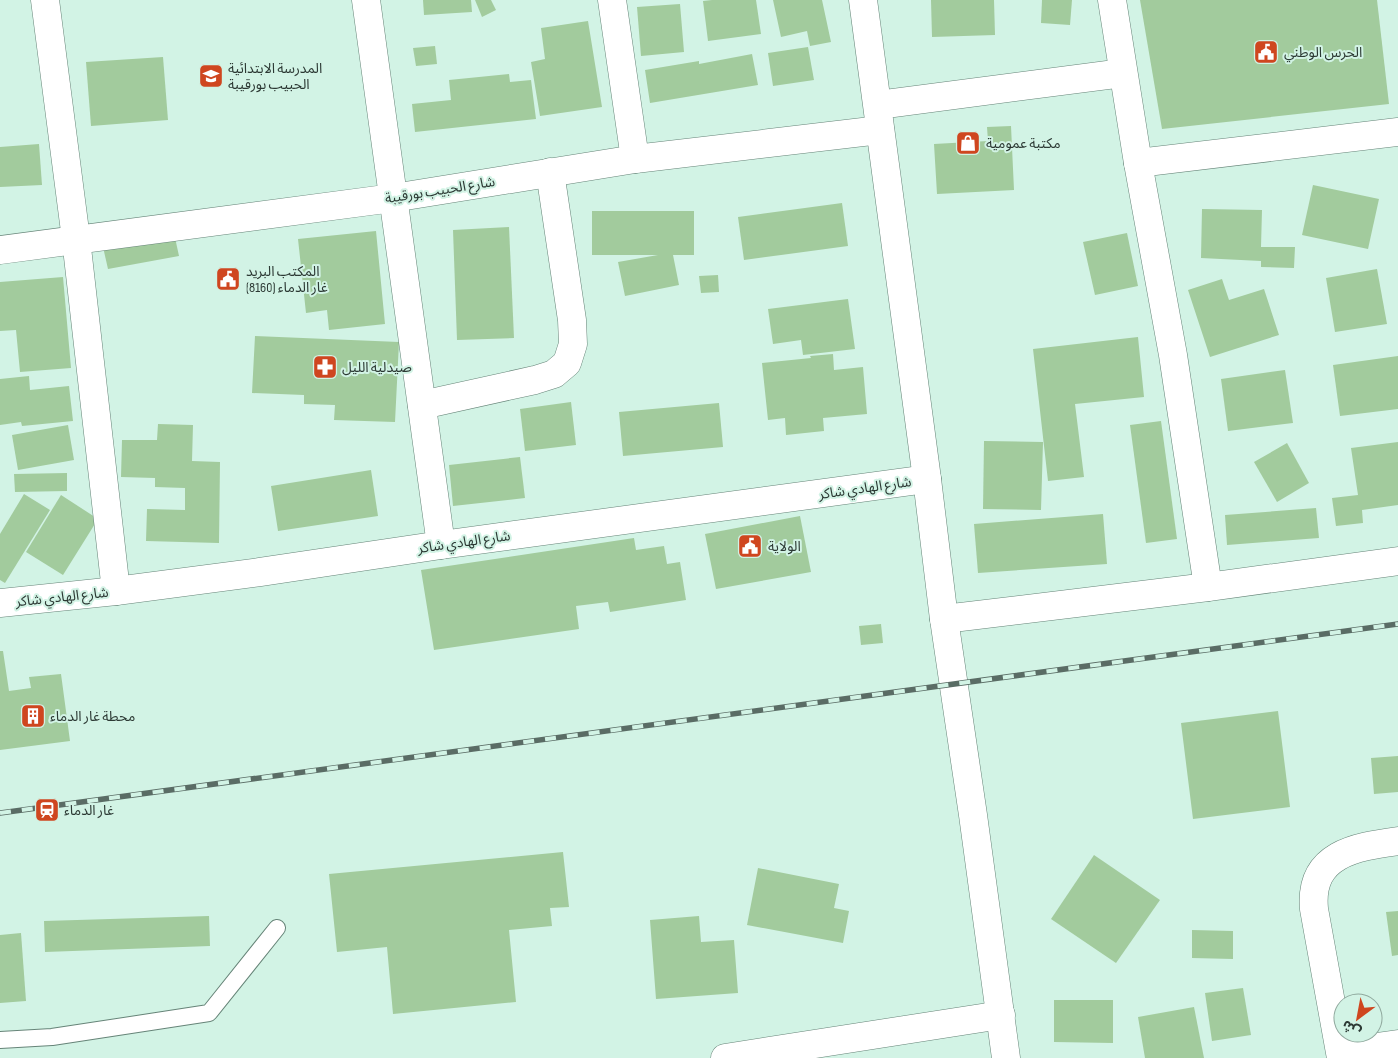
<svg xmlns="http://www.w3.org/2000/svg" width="1398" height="1058" viewBox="0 0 1398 1058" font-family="'Sofia Sans Condensed','Noto Sans Arabic',sans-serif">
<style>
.building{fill:#a2cb9d}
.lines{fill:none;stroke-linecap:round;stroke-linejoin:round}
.service-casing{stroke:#668478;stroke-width:18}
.minor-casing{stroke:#668478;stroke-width:29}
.tertiary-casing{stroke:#668478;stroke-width:29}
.service{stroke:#fff;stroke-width:16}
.minor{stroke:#fff;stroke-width:28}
.tertiary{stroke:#fff;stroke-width:28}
.rail-casing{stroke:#5a6c65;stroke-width:5.5}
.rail{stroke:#d2f3e5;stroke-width:4;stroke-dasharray:11;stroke-linecap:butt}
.labels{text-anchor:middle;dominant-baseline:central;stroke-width:4;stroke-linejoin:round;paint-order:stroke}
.poi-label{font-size:14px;fill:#2c3934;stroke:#d2f3e5;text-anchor:start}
.street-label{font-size:14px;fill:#2c3934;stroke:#d2f3e5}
</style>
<rect width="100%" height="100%" fill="#d2f3e5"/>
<!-- building -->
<g class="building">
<path d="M423,0H471L472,12L424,15Z"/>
<path d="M475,0H491L496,10L482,17Z"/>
<path d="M712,0H756L761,34L708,41L703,1Z"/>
<path d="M773,0H822L831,42L810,46L807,31L781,37Z"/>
<path d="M931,0H994L995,35L932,37Z"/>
<path d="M1042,0H1072L1070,25L1041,23Z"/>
<path d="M1140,0H1377L1389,104L1162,129Z"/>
<path d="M680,4L684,52L641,56L637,7Z"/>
<path d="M588,21L602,107L540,116L531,62L545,59L541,28Z"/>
<path d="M435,46L437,64L416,66L413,48Z"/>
<path d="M808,47L814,80L773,86L768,53Z"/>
<path d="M752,54L758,85L650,103L645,70L699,61V64Z"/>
<path d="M163,57L168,120L91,126L86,62Z"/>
<path d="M509,74L510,82L531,80L536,119L415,132L412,104L451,100L449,80Z"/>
<path d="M1011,126L1014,190L937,194L934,144L988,141L987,127Z"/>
<path d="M39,144L42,185L0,187V147Z"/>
<path d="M1313,185L1379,199L1368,249L1302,235Z"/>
<path d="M842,203L848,246L744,260L738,217Z"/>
<path d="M1202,209L1262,210L1261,247H1295L1294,268L1261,267V261L1201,258Z"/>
<path d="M592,211H694V255H673L679,285L625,296L618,262L658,255H592Z"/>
<path d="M509,227L514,338L457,340L453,230Z"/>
<path d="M376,231L385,324L329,330L327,310L306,313L298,239Z"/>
<path d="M174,233L179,256L108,269L103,247Z"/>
<path d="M1127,233L1138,286L1095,295L1083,242Z"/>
<path d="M1377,269L1387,324L1335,332L1326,278Z"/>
<path d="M718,275L719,292L701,293L699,276Z"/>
<path d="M63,277L71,368L20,372L16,330L0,331V282Z"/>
<path d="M1222,279L1229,300L1264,289L1279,335L1210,357L1188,290Z"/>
<path d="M848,299L855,349L803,355L801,340L773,344L768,309Z"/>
<path d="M255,336L399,342L395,422L334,420L335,405L304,404V395L252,393Z"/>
<path d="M1138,337L1144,397L1075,404L1084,477L1048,481L1033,349Z"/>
<path d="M833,354L834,370L863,367L867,414L823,418L824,431L786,435L785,418L768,420L762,363L811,358L810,356Z"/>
<path d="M1398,356V409L1340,416L1333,365Z"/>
<path d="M1285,370L1293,423L1228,431L1221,379Z"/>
<path d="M29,376L30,390L69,386L73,421L22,426L21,422L0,425V379Z"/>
<path d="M571,402L576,445L525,451L520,409Z"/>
<path d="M719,403L723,447L623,456L619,412Z"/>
<path d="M1161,421L1177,539L1146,543L1130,425Z"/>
<path d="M158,424L193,425L192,461L220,462L219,543L146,541L147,509L185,510V488L155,487V478L121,477L122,440H157Z"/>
<path d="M68,425L74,460L18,470L12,435Z"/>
<path d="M984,441L1043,442L1041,510L983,509Z"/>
<path d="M1398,442V505L1362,510L1363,523L1336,526L1332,498L1358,495L1351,448Z"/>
<path d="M1287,443L1309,483L1277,502L1254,462Z"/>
<path d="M520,457L525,498L453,506L449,465Z"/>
<path d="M371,470L378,516L278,531L271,486Z"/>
<path d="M67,473V491L15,492L14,474Z"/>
<path d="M24,494L50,510L5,583L0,580V534Z"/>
<path d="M61,495L98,519L63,575L26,552Z"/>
<path d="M1316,508L1319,538L1227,545L1225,515Z"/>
<path d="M1103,514L1107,564L978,573L974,524Z"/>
<path d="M800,516L811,572L716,589L705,534Z"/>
<path d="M634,538L636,550L664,546L667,564L680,562L686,600L610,612L608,602L576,606L579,629L434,650L421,570Z"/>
<path d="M881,624L883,643L861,645L859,626Z"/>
<path d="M0,651H3L9,691L31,688L29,677L61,674L70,741L0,750Z"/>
<path d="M1278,711L1290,807L1193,819L1181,723Z"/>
<path d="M1398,756V792L1374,794L1371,758Z"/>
<path d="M563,852L569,907L550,908L552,926L509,930L516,1002L393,1014L387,947L337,952L329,874Z"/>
<path d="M1094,855L1160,900L1116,963L1051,919Z"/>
<path d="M758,868L839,884L834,908L849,911L843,943L747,925Z"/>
<path d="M1398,911V955L1392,956L1386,912Z"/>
<path d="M209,916L210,946L45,952L44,921Z"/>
<path d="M699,916L701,942L734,940L738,993L656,999L650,920Z"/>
<path d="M1192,930L1233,931V959L1192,958Z"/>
<path d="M21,933L26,1001L0,1003V935Z"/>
<path d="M1243,988L1251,1035L1212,1041L1205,993Z"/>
<path d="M1054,1000H1113V1043L1054,1042Z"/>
<path d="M1194,1007L1204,1058H1145L1138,1017Z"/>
</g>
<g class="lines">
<defs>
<path id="service" d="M0,1040L52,1037L209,1013L277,928"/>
<g id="minor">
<path d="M45,0L76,239L116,591"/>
<path d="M366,0L441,545"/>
<path d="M612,0L635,159"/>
<path d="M1112,0L1138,163L1173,355L1208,587"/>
<path d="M878,105L1123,73"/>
<path d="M1138,163L1398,132"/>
<path d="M422,405L535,380L554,374L567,363L573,344L572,320L550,172"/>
<path d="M0,603L116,591L260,572L441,545L927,479"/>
<path d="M944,619L1208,587L1398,561"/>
<path d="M1341,1052L1398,1044"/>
<path d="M725,1058L1001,1015"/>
<path d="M1341,1058L1314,909C1309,854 1355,847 1398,841"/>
</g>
<g id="tertiary">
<path d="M863,0L927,479L944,619L973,815L1006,1058"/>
<path d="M0,250L393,198L635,159L880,130"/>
</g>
</defs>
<!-- service casing -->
<use href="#service" class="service-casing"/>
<!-- minor casing -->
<use href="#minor" class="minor-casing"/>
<!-- tertiary casing -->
<use href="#tertiary" class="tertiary-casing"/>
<!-- service -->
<use href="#service" class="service"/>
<!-- minor -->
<use href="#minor" class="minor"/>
<!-- tertiary -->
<use href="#tertiary" class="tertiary"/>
<defs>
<path id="rail" d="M0,813L1398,624"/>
</defs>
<!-- rail casing -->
<use href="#rail" class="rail-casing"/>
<!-- rail -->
<use href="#rail" class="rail"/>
</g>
<!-- icons -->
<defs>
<symbol id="civic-square" viewBox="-11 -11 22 22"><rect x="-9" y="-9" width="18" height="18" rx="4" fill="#cf461f" stroke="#d2f3e5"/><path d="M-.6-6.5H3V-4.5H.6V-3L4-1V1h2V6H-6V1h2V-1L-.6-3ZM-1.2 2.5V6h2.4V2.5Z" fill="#fff"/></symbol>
<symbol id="school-square" viewBox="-11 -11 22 22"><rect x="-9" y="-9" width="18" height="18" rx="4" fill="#cf461f" stroke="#d2f3e5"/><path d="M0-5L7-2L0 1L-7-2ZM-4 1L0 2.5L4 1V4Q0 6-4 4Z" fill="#fff"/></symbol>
<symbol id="shop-square" viewBox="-11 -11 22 22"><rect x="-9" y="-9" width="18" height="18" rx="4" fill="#cf461f" stroke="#d2f3e5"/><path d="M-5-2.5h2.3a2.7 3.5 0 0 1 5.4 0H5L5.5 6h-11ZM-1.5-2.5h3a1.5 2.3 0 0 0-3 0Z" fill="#fff"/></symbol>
<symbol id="pharmacy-square" viewBox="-11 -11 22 22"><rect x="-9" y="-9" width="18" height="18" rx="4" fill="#cf461f" stroke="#d2f3e5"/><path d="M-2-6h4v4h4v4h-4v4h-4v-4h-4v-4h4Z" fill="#fff"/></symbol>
<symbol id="building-square" viewBox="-11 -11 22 22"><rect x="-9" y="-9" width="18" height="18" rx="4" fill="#cf461f" stroke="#d2f3e5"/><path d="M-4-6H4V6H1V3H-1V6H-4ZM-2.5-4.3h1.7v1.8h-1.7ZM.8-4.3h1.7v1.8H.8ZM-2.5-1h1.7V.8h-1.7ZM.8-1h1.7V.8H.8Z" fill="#fff"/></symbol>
<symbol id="station-square" viewBox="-11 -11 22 22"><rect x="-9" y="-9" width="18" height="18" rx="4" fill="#cf461f" stroke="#d2f3e5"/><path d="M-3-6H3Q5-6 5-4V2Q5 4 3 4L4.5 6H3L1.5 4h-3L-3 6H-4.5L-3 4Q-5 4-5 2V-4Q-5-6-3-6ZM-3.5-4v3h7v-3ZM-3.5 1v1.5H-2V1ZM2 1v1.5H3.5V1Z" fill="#fff"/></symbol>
</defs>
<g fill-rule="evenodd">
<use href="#civic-square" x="1252" y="38" width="28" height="28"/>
<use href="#school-square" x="197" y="62" width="28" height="28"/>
<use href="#shop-square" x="954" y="129" width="28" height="28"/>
<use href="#civic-square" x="214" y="265" width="28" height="28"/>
<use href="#pharmacy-square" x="311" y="353" width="28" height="28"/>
<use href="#civic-square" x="736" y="532" width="28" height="28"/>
<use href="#building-square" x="19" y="702" width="28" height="28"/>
<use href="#station-square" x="33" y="796" width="28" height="28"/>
</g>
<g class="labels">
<!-- poi labels -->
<g class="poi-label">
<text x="1284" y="52">الحرس الوطني</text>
<text x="228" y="68">المدرسة الابتدائية<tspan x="228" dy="16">الحبيب بورقيبة</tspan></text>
<text x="986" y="143">مكتبة عمومية</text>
<text x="246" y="271">المكتب البريد<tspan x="246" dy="16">غار الدماء (8160)</tspan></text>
<text x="342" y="367">صيدلية الليل</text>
<text x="768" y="546">الولاية</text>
<text x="50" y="716">محطة غار الدماء</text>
<text x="64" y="810">غار الدماء</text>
</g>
<!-- street labels -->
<g class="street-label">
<text transform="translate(440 190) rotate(-9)">شارع الحبيب بورقيبة</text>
<text transform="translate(865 488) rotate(-8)">شارع الهادي شاكر</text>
<text transform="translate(464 542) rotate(-8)">شارع الهادي شاكر</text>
<text transform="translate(62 597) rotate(-6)">شارع الهادي شاكر</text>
</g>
</g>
<!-- north arrow -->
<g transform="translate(1358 1018) rotate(212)"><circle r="24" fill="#d2f3e5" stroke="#90a99e"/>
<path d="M0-4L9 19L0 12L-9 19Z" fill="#cf461f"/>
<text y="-8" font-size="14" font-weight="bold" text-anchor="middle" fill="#2c3934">ش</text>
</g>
</svg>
